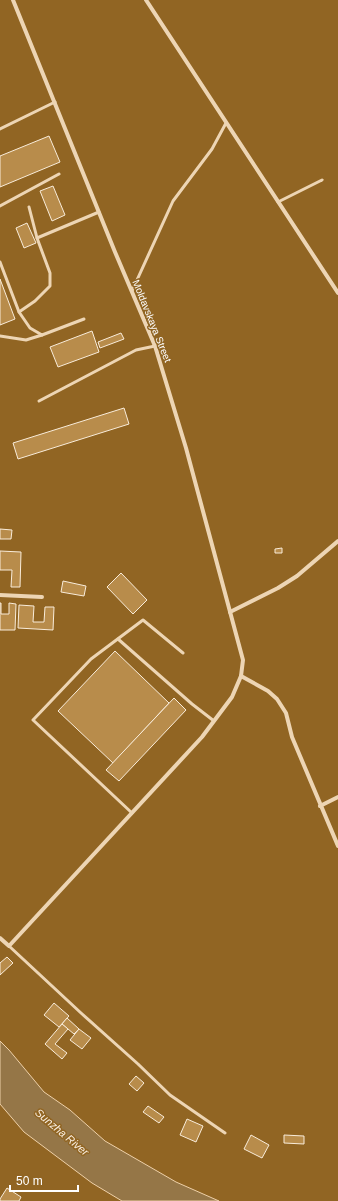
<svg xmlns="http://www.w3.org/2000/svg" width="338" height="1201" viewBox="0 0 338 1201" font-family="Helvetica,sans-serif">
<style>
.water{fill:#957647;stroke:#eed0a8}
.building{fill:#b88c4b;stroke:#f9ecda}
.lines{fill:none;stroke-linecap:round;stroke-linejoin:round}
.service{stroke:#edd5b4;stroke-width:3}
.minor{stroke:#edd5b4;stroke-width:4}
.labels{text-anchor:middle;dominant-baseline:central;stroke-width:3;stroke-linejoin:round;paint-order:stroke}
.street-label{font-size:10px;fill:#fff;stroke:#916523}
.water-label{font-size:11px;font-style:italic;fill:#faf0e3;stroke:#916523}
</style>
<rect width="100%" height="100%" fill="#916523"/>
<!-- water -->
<path class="water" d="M0,1041L9,1050L44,1092L70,1110L105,1141L176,1182L219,1201H122L92,1183L24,1132L0,1104Z"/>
<!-- building -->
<g class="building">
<path d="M49,136L60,162L0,187V156Z"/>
<path d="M53,186L65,215L52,221L40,191Z"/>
<path d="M27,223L36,243L24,248L16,228Z"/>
<path d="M0,279L15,319L0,325Z"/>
<path d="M92,331L99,352L58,367L50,347Z"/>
<path d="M121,333L124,339L100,348L98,342Z"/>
<path d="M124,408L129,424L18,459L13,443Z"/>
<path d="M0,529L12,530L11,539H0Z"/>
<path d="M282,548V553H275V549Z"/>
<path d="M0,551L21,552L20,587H11L12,570H0Z"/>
<path d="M121,573L147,600L133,614L107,587Z"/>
<path d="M63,581L86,586L84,596L61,592Z"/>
<path d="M0,603H1V614H9V603L16,604L15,630H0Z"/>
<path d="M19,605L34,606L33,622H44L45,607H54L53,630L18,628Z"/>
<path d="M115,651L169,703L113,763L58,711Z"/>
<path d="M174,698L186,710L119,781L106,770Z"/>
<path d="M7,957L13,963L0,975V963Z"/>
<path d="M54,1003L69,1016L59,1027L44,1015Z"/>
<path d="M67,1018L79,1029L74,1034L62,1024Z"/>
<path d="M62,1024L68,1029L55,1044L67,1053L62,1059L45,1044Z"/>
<path d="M79,1029L91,1038L82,1049L70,1040Z"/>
<path d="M136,1076L144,1083L137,1091L129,1084Z"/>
<path d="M148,1106L164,1117L159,1123L143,1112Z"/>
<path d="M187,1119L203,1126L196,1142L180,1135Z"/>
<path d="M251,1135L269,1145L262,1158L244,1149Z"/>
<path d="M284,1135L304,1136V1144L284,1143Z"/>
<path d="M7,1188L21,1197L19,1201H0V1199Z"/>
</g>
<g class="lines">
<!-- service -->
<g class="service">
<path d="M0,129L55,102"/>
<path d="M278,202L322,180"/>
<path d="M0,206L59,174"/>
<path d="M37,238L99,212"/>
<path d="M0,262L19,312L35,301L50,286V273L37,238L29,207"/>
<path d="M132,291L173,201L212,149L226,123"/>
<path d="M19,312L30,328L42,335L84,319"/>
<path d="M0,336L26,340L42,335"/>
<path d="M39,401L136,350L155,346"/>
<path d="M118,639L192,704L214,721"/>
<path d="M132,813L33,720L91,659L143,620L183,653"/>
<path d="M9,946L81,1013L138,1064L170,1095L225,1133"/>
</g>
<!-- minor -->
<g class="minor">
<path d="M146,0L338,293"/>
<path d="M0,595L42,597"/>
<path d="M230,612L278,588L297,576L338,541"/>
<path d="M241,676L268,691L277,699L286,713L292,737L338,846"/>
<path d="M320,806L338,797"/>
<path d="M0,938L9,946L202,737L232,697L241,676L243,660L186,448L155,346L115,252L13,0"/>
</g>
</g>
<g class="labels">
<!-- street labels -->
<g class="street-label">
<text transform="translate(152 321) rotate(68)">Moldavskaya Street</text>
</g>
<!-- water labels -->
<g class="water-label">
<text transform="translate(62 1132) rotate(40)">Sunzha River</text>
</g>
</g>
<!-- scale -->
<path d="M10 1185v6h68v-6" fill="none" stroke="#ffffff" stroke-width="2"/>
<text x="16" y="1185" font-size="12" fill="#ffffff" stroke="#916523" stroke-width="3" paint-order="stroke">50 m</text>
</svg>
